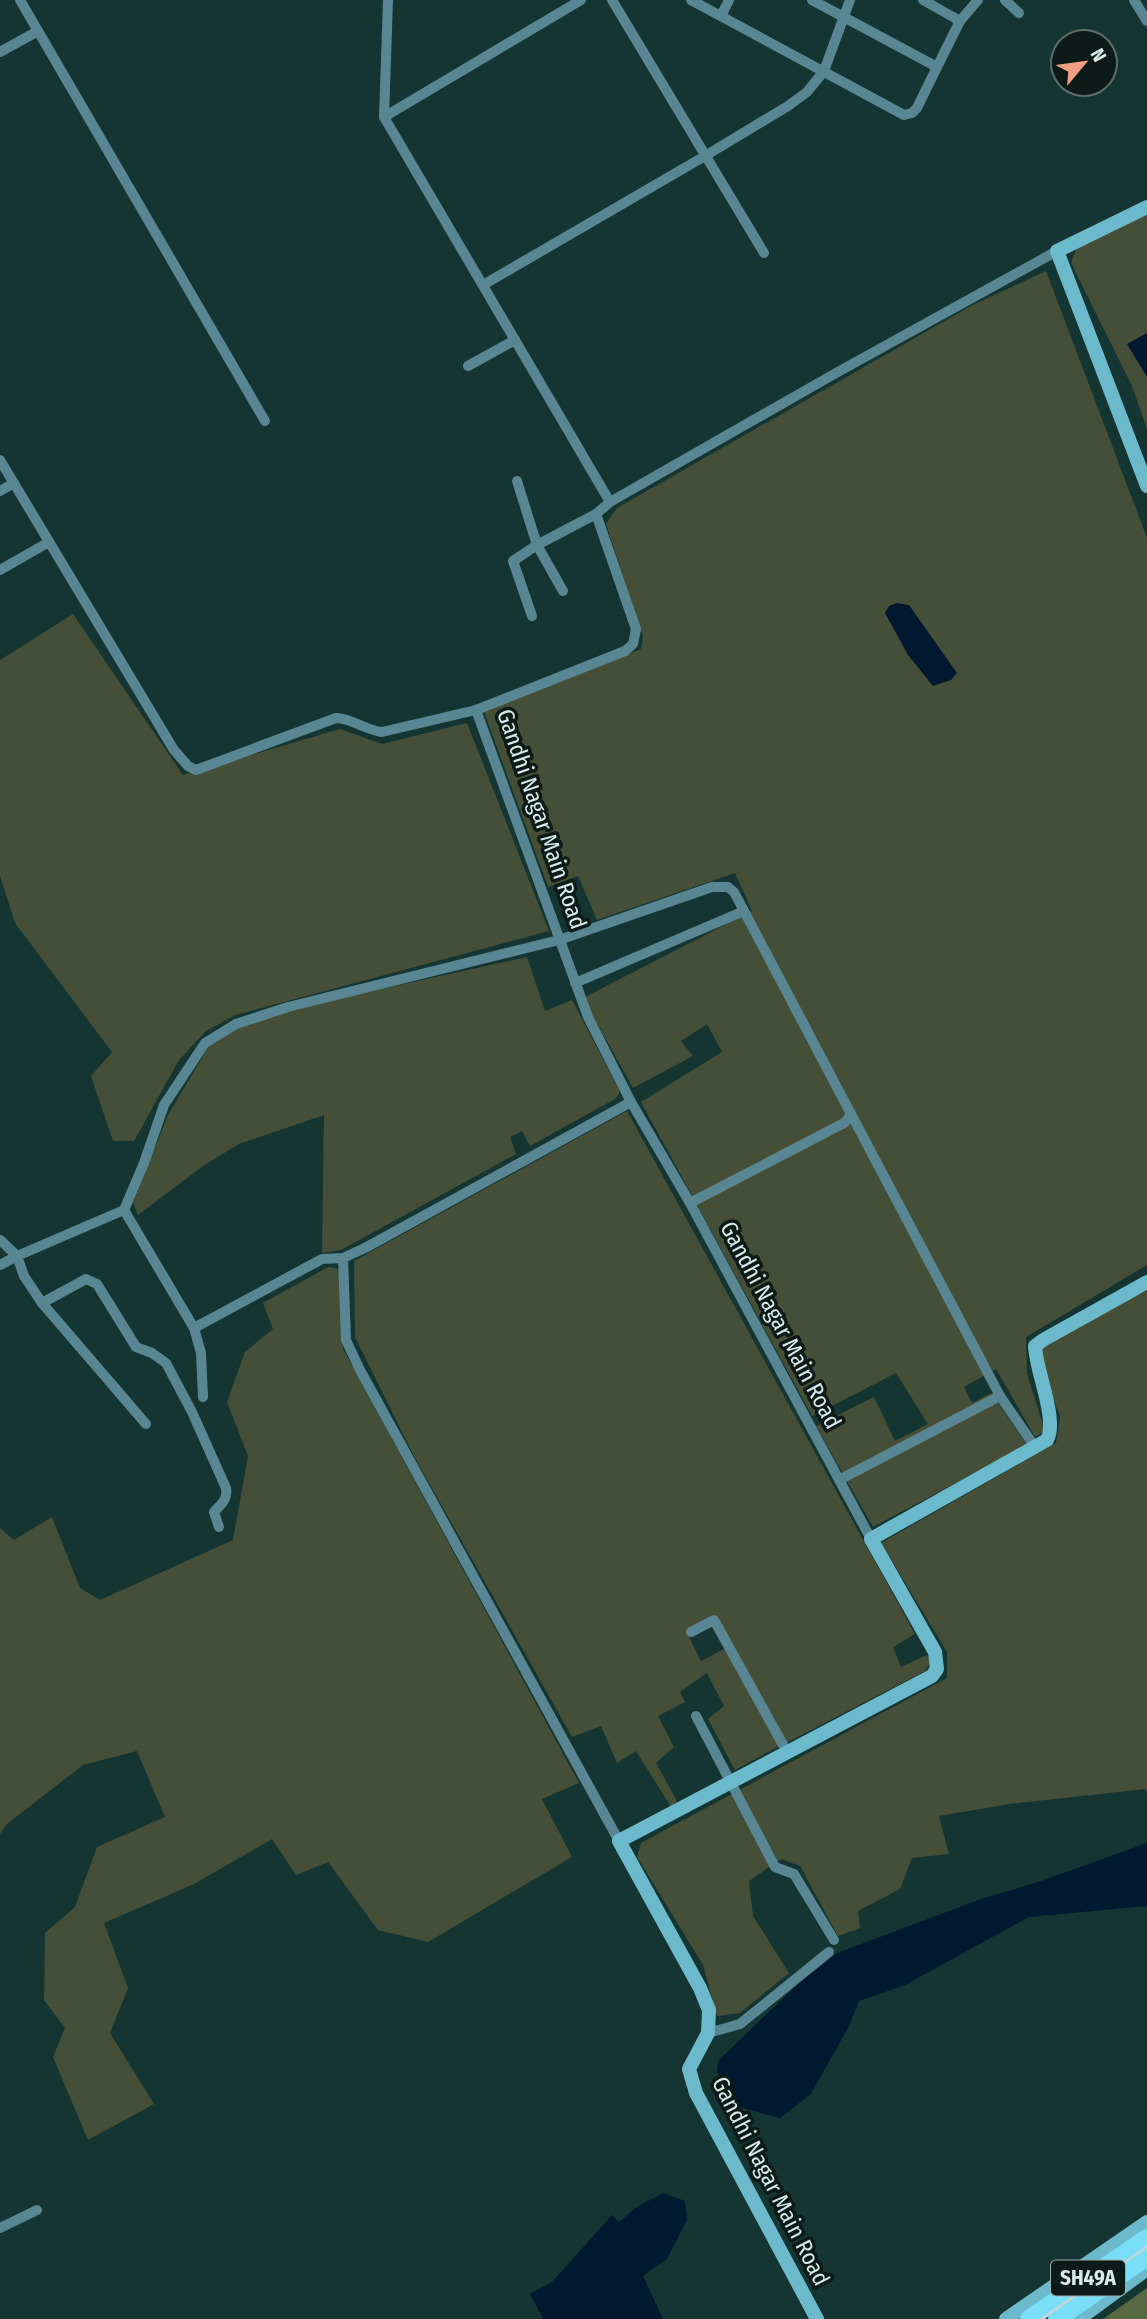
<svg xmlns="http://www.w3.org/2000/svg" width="1147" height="2319" viewBox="0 0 1147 2319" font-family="'Fira Sans Condensed',sans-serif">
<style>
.green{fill:#454f38}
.forest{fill:#586843}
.water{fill:#001930}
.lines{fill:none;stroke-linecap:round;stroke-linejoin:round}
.street{stroke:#588793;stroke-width:10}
.secondary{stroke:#6cb9cc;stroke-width:14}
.primary{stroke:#79dff8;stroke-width:18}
.rail{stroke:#c2d6d3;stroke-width:2.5}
.labels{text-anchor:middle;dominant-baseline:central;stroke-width:7;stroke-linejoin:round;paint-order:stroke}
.shield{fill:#0d1a18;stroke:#9cacaa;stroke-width:2}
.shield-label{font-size:21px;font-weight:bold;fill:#d9ebe8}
.street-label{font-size:23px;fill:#d9ebe8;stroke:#0d1a18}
</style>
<rect width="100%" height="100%" fill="#153532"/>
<!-- green -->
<g class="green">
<path d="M1147,212V429L1132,386L1071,263L1076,249Z"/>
<path d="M1046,271L1147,538V1265L1026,1337L1027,1374L1045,1431L1035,1437L996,1369L964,1387L972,1403L991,1393L1027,1445L873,1527L816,1426L874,1397L895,1441L928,1424L896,1373L812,1416L641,1102L722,1052L707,1024L681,1041L693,1056L633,1088L583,998L752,911L735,873L597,920L578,876L548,887L484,712L641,649L643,637L606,524L617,508L971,306Z"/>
<path d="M73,614L183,775L340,729L382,744L467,723L549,931L235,1015L206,1031L179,1060L134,1141H113L91,1076L112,1052L15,923L0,876V660Z"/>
<path d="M527,957L545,1011L572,1000L619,1090V1094L615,1099L530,1146L522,1131L510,1137L516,1154L341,1250L322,1253L324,1115L239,1144L203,1166L138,1215L133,1203L168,1115L211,1043L239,1028L290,1009Z"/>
<path d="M627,1111L915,1634L893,1647L901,1667L927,1655L931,1662L925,1671L786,1743L719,1622L689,1637L701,1661L726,1648L779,1746L735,1770L708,1719L724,1706L707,1673L680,1692L685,1702L658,1716L674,1747L656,1763L677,1801L671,1807L636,1751L617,1763L601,1726L572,1737L415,1458L355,1337L354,1261Z"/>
<path d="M328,1267L340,1269L343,1349L579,1783L542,1799L572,1857L428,1942L378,1930L328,1862L296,1875L272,1839L194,1884L104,1923L128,1988L110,2033L154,2104L88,2140L53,2057L65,2028L44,2000L45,1933L75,1907L97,1847L165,1817L137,1751L83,1765L7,1824L0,1834V1528L14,1540L52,1517L80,1588L100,1600L233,1540L248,1456L227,1402L245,1352L273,1329L263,1303Z"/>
<path d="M1147,1291V1793L1145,1789L1010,1804L939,1816L949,1854L912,1858L900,1889L858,1911L860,1928L838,1936L800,1866L781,1859L749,1881L753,1916L789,1973L740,2013L717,2016L703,1965L637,1857L641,1843L947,1678V1652L881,1543L1056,1443L1060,1417L1039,1358L1041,1347L1107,1308Z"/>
</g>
<!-- forest -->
<path class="forest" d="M1147,2288V2319H1103Z"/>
<!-- water -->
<g class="water">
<path d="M1147,333V377L1127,344Z"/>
<path d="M897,603L909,605L957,673L951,680L933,686L908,655L885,613L889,606Z"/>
<path d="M1147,1843V1906L1029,1917L905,1985L859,2001L849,2026L811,2094L780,2118L739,2107L717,2072L718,2061L800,1982L837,1953L981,1899L1041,1881Z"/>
<path d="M663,2193L685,2201L687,2220L667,2259L643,2276L663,2319H543L530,2294L552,2282L612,2215L619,2222L635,2208Z"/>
</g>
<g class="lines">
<!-- street -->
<g class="street">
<path d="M20,0L265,421"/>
<path d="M388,0L384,117L610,502"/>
<path d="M612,0L764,253"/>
<path d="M691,0L904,115L912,113L917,108L937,67"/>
<path d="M812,0L937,67L960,21L978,0"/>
<path d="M923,0L960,21"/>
<path d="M1005,0L1019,13"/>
<path d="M1134,0L1147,21"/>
<path d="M721,16L729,0"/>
<path d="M0,52L38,31"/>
<path d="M384,117L581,0"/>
<path d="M483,285L705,156L788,106L807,92L824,71L850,0"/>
<path d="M468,366L515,340"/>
<path d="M0,460L174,750L188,766L196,770L336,718C351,718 365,730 382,732L476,710"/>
<path d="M517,481L537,545L563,591"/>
<path d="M0,491L14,483"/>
<path d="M0,570L49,542"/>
<path d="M532,616L513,561L537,545L596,514"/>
<path d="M575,983L744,911"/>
<path d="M850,1112L1000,1396L1035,1447"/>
<path d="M124,1210L144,1163L164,1105L205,1043L236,1024L288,1007L559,940L712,887H728L734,892L850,1112L849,1118L844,1123L690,1203"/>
<path d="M0,1240L17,1256L124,1210L194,1328L201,1353L203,1397"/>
<path d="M343,1258L346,1340L360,1370L619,1841"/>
<path d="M0,1265L17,1256L24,1276L42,1303L146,1424"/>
<path d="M42,1303L86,1279L97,1284L136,1347L152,1353L166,1363L192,1412L226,1488C228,1500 221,1504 214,1512L219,1527"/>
<path d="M194,1328L322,1259L343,1258L365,1248L631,1102"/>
<path d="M839,1480L1000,1396"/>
<path d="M871,1539L690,1203L631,1102L588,1017L476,710L625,651L633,644L636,629L596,514L610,502L836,373L1057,251"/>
<path d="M691,1632L714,1620L787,1752"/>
<path d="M696,1716L775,1867L794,1874L834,1940"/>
<path d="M708,2033L740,2024L829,1952"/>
<path d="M0,2228L37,2210"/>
</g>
<!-- secondary -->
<g class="secondary">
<path d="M1147,207L1057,251L1147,486"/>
<path d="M817,2319L696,2093L689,2069L708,2033L709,2010L700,1988L619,1841L932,1676L937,1669L935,1652L871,1539L1047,1440C1058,1419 1036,1372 1035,1346L1043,1340L1147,1282"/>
<path d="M1006,2319L1147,2222"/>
<path d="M1079,2319L1147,2269"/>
</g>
<!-- primary -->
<g class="primary">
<path d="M1029,2319L1147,2238"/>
<path d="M1057,2319L1147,2257"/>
</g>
<!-- rail -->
<path class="rail" d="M1041,2319L1147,2247"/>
</g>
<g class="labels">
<!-- shield labels -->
<rect class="shield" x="1051" y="2260.5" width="74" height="35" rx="5"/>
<g class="shield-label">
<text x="1088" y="2278">SH49A</text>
</g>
<!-- street labels -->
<g class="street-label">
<text transform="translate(542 819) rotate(71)">Gandhi Nagar Main Road</text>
<text transform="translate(781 1325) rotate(62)">Gandhi Nagar Main Road</text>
<text transform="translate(771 2181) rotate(63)">Gandhi Nagar Main Road</text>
</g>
</g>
<!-- north arrow -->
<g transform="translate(1084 63) rotate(61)"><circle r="33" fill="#0d1a18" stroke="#5f6e6b" stroke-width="2"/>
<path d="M0-5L12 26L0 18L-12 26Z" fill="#f39f82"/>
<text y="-10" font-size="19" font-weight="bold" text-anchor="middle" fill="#d9ebe8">N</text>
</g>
</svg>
